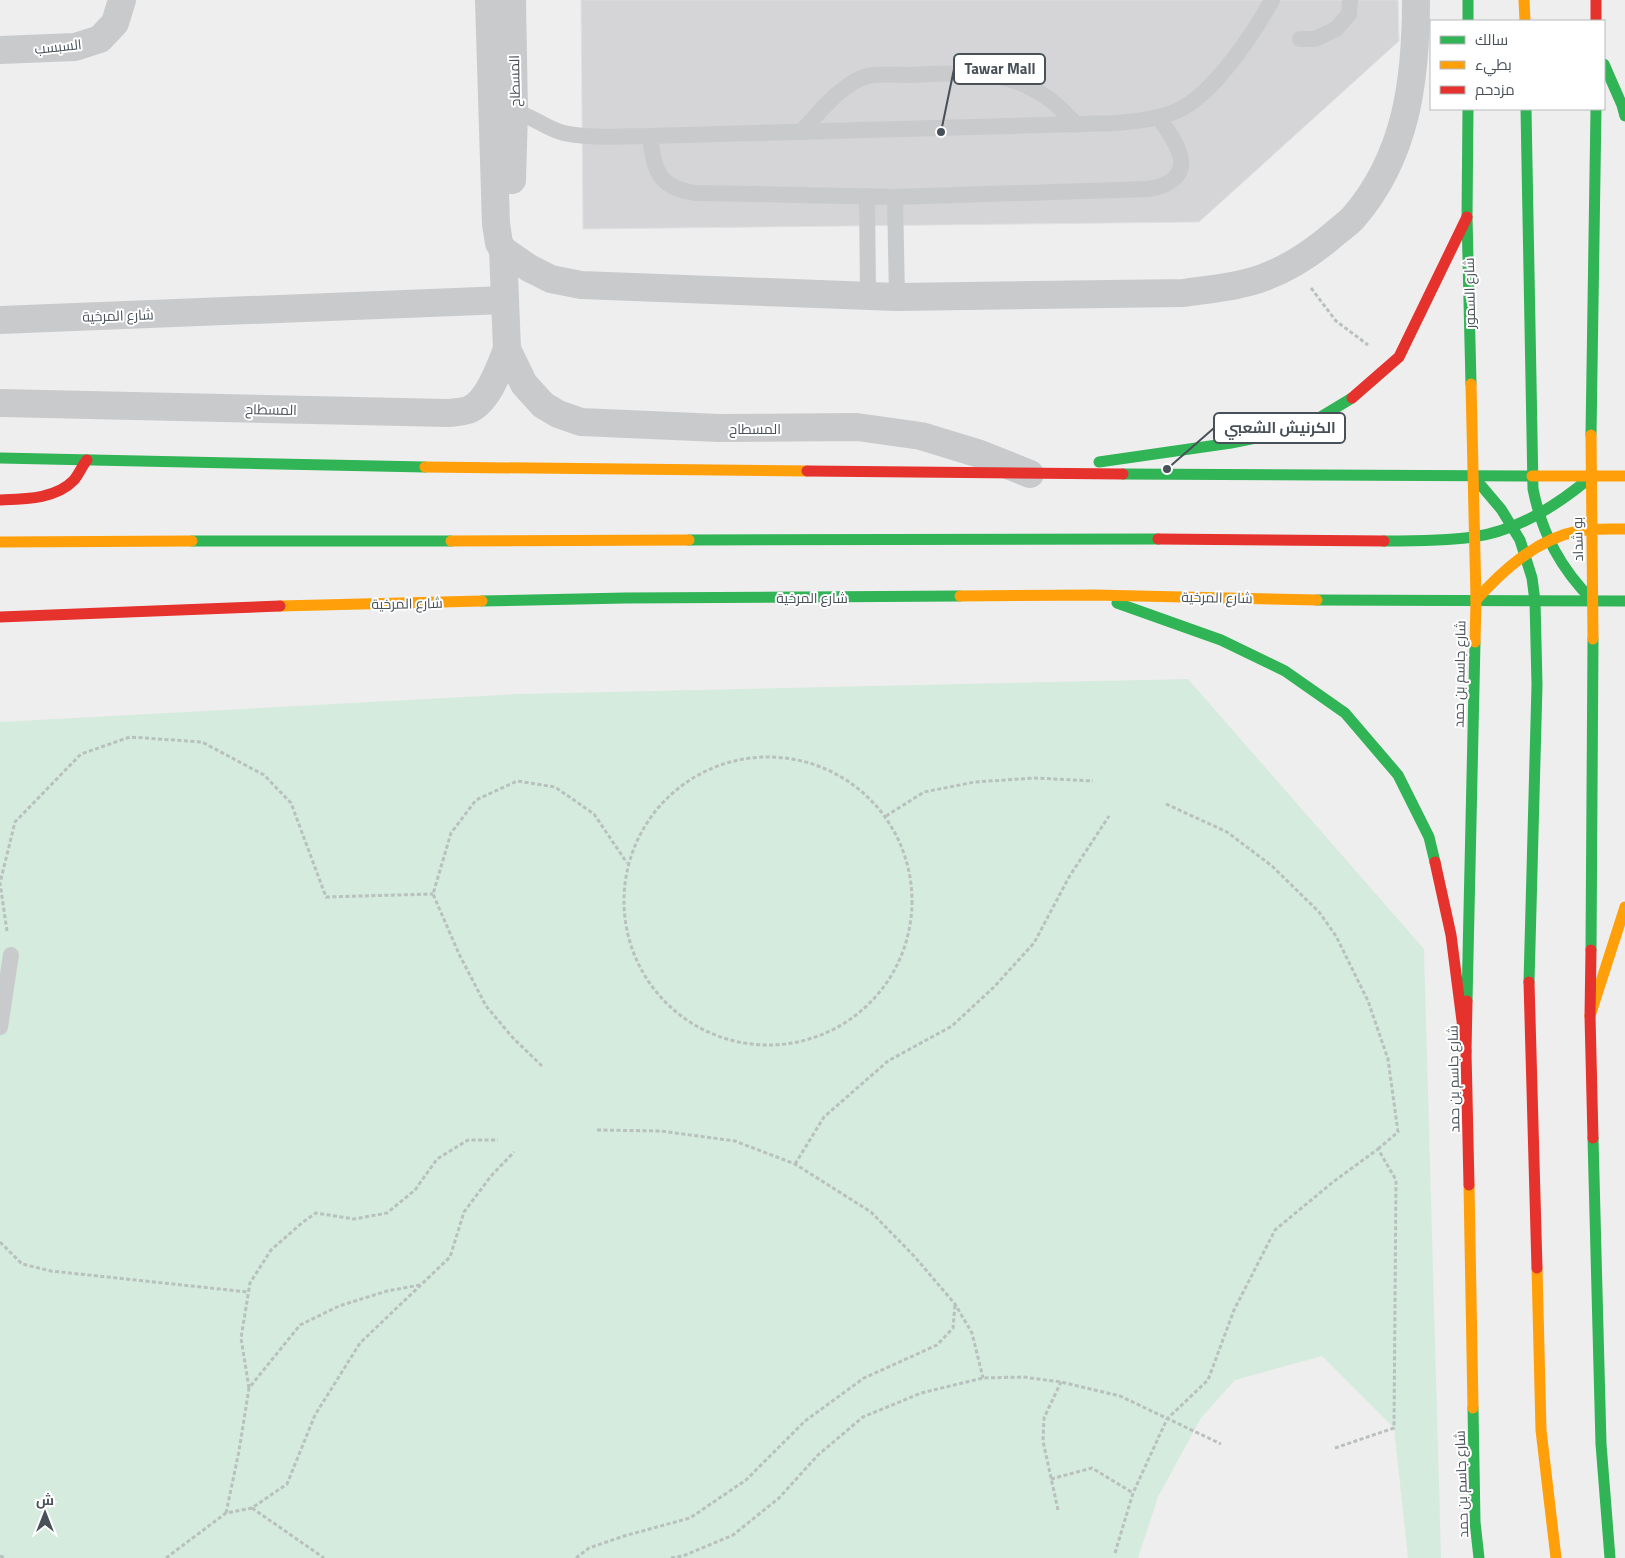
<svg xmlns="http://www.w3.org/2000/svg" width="1625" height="1558" viewBox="0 0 1625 1558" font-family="'Titillium Web',Cairo,sans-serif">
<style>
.green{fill:#d5ebde}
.building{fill:#d5d5d7;stroke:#e0e0e1}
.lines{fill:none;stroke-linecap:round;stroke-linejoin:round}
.path{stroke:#b8c1be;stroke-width:3;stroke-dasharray:4 2.5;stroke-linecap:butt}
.lane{stroke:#c9cacc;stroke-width:16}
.street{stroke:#c9cacc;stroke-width:28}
.fast{stroke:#30b455;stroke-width:11}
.slow{stroke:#ff9f0a;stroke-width:11}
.jam{stroke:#e5322d;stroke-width:11}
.labels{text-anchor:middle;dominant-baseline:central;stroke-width:4;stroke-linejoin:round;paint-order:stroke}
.street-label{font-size:14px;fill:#485058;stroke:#fff}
.leader{fill:none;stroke:#485058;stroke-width:2}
.callout-dot{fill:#485058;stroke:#fff;stroke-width:2}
.callout{fill:#fff;stroke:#485058;stroke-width:2}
.callout-label{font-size:15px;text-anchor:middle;font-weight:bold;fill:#485058}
</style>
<rect width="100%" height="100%" fill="#efeeee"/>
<!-- green -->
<path class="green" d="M1188,679L1424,949L1441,1558H1408L1394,1428L1322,1356L1235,1380L1201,1418L1158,1497L1138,1558H0V722L519,694Z"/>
<!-- building -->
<path class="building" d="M581,0H1398L1399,41L1199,222L583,229Z"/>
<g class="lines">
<!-- path -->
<g class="path">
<path d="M1311,288L1336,321L1368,345"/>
<circle cx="768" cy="901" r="144"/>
<path d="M1166,804L1227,832L1272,866L1319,912L1336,936L1368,1001L1388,1059L1398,1132L1378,1149"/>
<path d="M886,816L924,792L975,782L1035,778L1093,781"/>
<path d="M7,931L0,883L15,822L81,754L130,737L202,742L264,775L291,803L326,897L433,894"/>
<path d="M542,1066L514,1039L486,1006L459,954L433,894L451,833L476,800L517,781L555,787L594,814L627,863"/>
<path d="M597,1130L661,1131L735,1141L795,1164L871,1212L914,1256L955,1304L972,1333L983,1378"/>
<path d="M795,1164L824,1117L888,1061L952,1026L994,987L1034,943L1069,877L1109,816"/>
<path d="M0,1242L22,1264L51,1271L248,1292"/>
<path d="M249,1388L241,1338L250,1283L271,1250L303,1222L316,1213L354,1219L387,1213L415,1190L437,1159L468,1140H498"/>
<path d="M1051,1479L1092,1468L1133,1493"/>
<path d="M252,1508L324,1558"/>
<path d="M1058,1510L1043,1441L1044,1418L1061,1382"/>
<path d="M226,1513L239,1451L249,1388L300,1325L339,1306L387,1291L420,1285"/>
<path d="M1115,1553L1133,1493L1167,1419L1208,1380L1234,1310L1275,1230L1333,1182L1378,1149L1396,1180L1394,1428L1335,1448"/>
<path d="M0,1556L5,1558"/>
<path d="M166,1558L226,1513L252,1508L287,1484L315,1415L360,1343L450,1257L464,1212L491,1176L514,1152"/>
<path d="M576,1558L589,1548L624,1536L690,1518L746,1480L805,1421L864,1378L937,1345L953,1328L955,1305"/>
<path d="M671,1558L683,1556L733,1535L779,1498L818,1455L863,1417L921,1393L983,1378L1023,1377L1061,1382L1120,1396L1221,1444"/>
</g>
<!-- lane -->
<g class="lane">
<path d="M1300,39H1315L1336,29L1349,14L1350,0"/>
<path d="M507,111C527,111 545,129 564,133C592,139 622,136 650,136L1116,123C1137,121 1159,119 1179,110C1214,93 1254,33 1272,0"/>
<path d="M801,132C818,114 835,92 857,80C871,72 894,75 910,75C959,73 1007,67 1049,99C1059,106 1068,116 1077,125"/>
<path d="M650,136C654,171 658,188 696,193L895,197L1147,189C1167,187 1188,176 1179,152C1175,140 1166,128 1159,118"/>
<path d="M867,196L868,296"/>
<path d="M895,197L897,297"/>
<path d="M0,1027L11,955"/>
</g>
<!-- street -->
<g class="street">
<path d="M489,0L496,224L499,243L503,250L507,349L524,384L543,405L558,414L581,422L719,428L857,427L921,436L980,454L1030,474"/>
<path d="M0,50L75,47L100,39L115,23L122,0"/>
<path d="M512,180L514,111L512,0"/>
<path d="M503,250L529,268L551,279L581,285L897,297L1183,293C1210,289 1239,287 1265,277C1291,267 1311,254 1333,235C1339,230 1347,224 1353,218C1407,156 1416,79 1416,0"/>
<path d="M0,320L505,300"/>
<path d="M0,403L449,413C455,412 462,412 468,410C488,403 500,367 507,349"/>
</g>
<!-- fast -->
<g class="fast">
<path d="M1468,0V21"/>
<path d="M1604,64L1622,105L1625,116"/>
<path d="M1468,109L1467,217L1471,384"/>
<path d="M1526,109L1533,489C1542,534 1561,569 1593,601"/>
<path d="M1591,435L1596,109"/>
<path d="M0,458L425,467"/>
<path d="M1099,462L1231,443L1272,435L1314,421L1352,398"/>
<path d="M1123,474L1532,476"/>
<path d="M1473,476L1501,509L1520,540L1532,578L1535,601L1537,685L1529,982"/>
<path d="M689,540L1158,539"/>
<path d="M192,541H451"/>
<path d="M1384,541C1412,541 1445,541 1473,537C1518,531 1558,505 1592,476"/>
<path d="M1317,600L1625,601"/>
<path d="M482,601L625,598L960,596"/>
<path d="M1117,603L1221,640L1285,671L1345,713L1398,775L1429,837L1435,862"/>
<path d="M1591,950L1593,639"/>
<path d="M1467,1001L1475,642"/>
<path d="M1593,1138L1601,1444L1610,1558"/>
<path d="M1473,1408L1475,1522L1479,1558"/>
</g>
<!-- slow -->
<g class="slow">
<path d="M1524,0L1525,21"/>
<path d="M1471,384L1476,600L1475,642"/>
<path d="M1591,435L1593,639"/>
<path d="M425,467L807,471"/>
<path d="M1532,476H1625"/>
<path d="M451,541L689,540"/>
<path d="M0,542L192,541"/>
<path d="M960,596L1094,595L1317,600"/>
<path d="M1476,600C1503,570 1537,539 1578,531C1594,528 1609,529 1625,529"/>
<path d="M280,606L482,601"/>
<path d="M1590,1016L1625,907"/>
<path d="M1469,1185L1473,1408"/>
<path d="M1537,1268L1541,1430L1556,1558"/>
</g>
<!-- jam -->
<g class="jam">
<path d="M1596,0V21"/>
<path d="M1352,398L1399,357L1467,217"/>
<path d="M807,471L1123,474"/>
<path d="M0,500C25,499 56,499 74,480C79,474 82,466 87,460"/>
<path d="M1158,539L1384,541"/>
<path d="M0,617L280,606"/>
<path d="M1435,862L1451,935L1466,1052"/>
<path d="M1591,950L1590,1016L1593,1138"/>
<path d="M1529,982L1537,1268"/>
<path d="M1467,1001L1466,1052L1469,1185"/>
</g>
</g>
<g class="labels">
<!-- street labels -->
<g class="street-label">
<text transform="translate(58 46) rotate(-6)">السبسب</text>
<text transform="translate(514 81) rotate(-91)">المسطاح</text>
<text transform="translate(1469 293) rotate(-91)">شارع السمور</text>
<text transform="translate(118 315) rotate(-2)">شارع المرخية</text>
<text transform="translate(271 409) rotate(1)">المسطاح</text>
<text x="755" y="428">المسطاح</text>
<text transform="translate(1577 539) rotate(-91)">بو شداد</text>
<text x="812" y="597">شارع المرخية</text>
<text transform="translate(1217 597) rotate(1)">شارع المرخية</text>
<text transform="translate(407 603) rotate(-1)">شارع المرخية</text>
<text transform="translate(1459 674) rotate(-89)">شارع جاسم بن حمد</text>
<text transform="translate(1453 1079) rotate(-91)">شارع جاسم بن حمد</text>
<text transform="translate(1461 1484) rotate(-92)">شارع جاسم بن حمد</text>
</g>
</g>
<!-- callouts -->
<path class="leader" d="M941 132L954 69M1167 469L1214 428"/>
<g class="callout-dot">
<circle cx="941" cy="132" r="5"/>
<circle cx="1167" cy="469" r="5"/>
</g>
<g class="callout">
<rect x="954" y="54" width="91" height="30" rx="5"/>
<rect x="1214" y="413" width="131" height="30" rx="5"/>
</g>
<g class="callout-label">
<text x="1000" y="74">Tawar Mall</text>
<text x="1280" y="433">الكرنيش الشعبي</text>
</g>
<!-- legend -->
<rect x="1430" y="20" width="175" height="90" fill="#ffffff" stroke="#b6b9bc"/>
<rect x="1440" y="36" width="25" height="8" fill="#30b455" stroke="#b6b9bc"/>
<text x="1475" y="45" font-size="15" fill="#485058">سالك</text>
<rect x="1440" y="61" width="25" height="8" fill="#ff9f0a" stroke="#b6b9bc"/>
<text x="1475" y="70" font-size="15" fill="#485058">بطيء</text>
<rect x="1440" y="86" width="25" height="8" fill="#e5322d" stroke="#b6b9bc"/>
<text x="1475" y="95" font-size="15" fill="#485058">مزدحم</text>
<!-- north arrow -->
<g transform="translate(45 1513)" stroke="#ffffff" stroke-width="4" paint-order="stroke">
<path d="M0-4L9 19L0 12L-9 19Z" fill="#485058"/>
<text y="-8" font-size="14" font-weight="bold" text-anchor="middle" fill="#485058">ش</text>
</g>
</svg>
